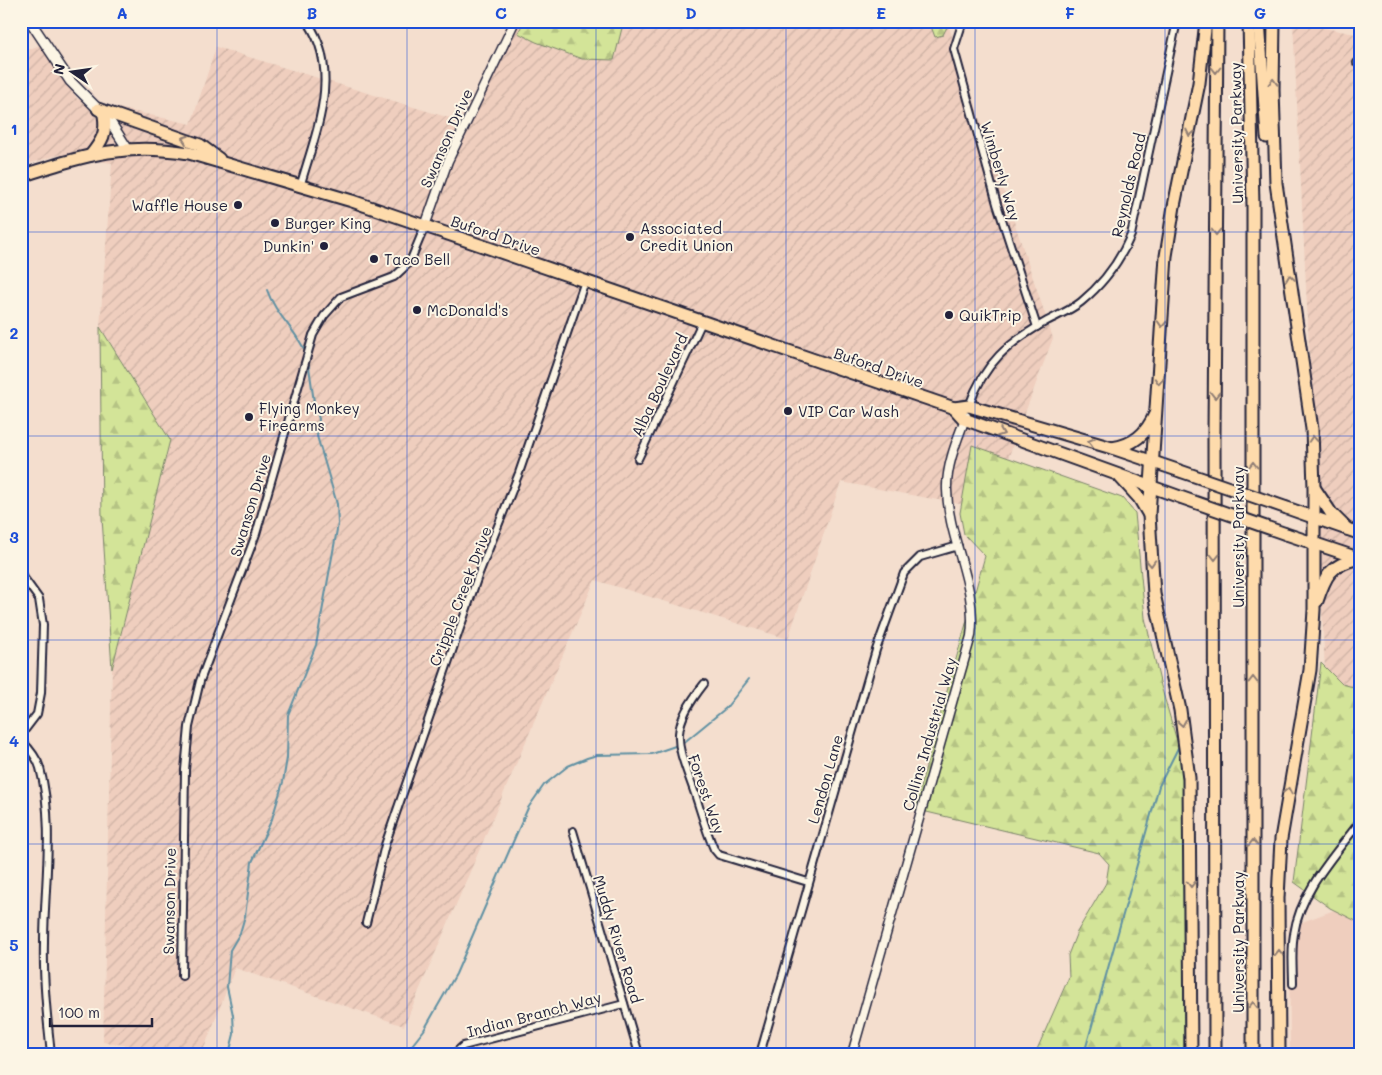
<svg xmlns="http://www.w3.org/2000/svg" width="1382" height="1075" viewBox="0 0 1382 1075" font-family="Mali,sans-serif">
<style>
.built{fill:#efcebe}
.industrial{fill:url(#industrial-furrows)}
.forest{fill:url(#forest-firs);stroke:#7a836a}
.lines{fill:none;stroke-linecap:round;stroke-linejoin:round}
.stream{stroke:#6191a3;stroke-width:2}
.minor-casing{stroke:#22223b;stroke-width:10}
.tertiary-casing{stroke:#22223b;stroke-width:11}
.secondary-casing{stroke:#22223b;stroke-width:12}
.trunk-casing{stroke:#22223b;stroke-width:15}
.motorway-casing{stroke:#22223b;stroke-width:15}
.minor{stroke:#fcf5e5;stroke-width:6}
.tertiary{stroke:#fcf5e5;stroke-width:8}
.secondary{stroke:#fcf5e5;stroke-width:9}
.trunk{stroke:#fedbac;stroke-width:11}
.motorway{stroke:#fedbac;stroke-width:11}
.trunk-bridge-casing{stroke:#22223b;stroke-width:15;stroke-linecap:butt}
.trunk-bridge{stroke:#fedbac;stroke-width:11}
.oneway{stroke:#907e74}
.grid{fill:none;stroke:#1d4ed8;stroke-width:1;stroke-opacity:0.55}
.poi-dot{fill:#22223b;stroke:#fcf5e5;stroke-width:2}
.labels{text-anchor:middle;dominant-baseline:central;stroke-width:4;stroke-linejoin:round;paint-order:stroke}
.street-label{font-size:15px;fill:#22223b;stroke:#fcf5e5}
.poi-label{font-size:15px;fill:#22223b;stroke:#fcf5e5;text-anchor:start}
.neatline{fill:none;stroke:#1d4ed8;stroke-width:2}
.grid-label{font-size:16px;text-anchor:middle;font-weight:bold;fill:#1d4ed8}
</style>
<defs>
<pattern id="industrial-furrows" width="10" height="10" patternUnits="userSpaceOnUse" patternTransform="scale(1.25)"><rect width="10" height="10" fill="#efcebe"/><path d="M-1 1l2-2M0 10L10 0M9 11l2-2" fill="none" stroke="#cdb1a4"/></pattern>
<pattern id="forest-firs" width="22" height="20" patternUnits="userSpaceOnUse" patternTransform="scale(1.25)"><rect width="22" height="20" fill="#d3e498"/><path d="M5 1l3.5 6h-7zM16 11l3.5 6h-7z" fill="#b5c384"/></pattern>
</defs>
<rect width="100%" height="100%" fill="#f4dece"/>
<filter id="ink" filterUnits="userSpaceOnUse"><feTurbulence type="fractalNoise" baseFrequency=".02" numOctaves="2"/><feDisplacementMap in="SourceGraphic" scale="10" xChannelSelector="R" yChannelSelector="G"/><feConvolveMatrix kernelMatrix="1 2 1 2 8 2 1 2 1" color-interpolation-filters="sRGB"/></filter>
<g filter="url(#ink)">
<!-- built -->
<path class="built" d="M1361,900V1054H1290L1289,927Z"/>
<!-- industrial -->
<g class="industrial">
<path d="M613,21H947L1053,338L988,512L981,508L841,482L788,639L595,580L404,1026L235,968L202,1054H185L103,1042L112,669L170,440L100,327L112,163L58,155L21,166V52L43,44L77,99L191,124L216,47L463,122L513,23L598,55Z"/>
<path d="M1293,22L1361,35V699L1326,692Z"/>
</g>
<!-- forest -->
<g class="forest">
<path d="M524,21H627L622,28L614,60L582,59L536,42L518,33Z"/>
<path d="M929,21H950L943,35L935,37Z"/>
<path d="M100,327L170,440L112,669L102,518Z"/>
<path d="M972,445L1122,498L1135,513L1145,618L1161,686L1183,762L1184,1054H1035L1069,977L1068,955L1077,932L1106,883L1109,864L1099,853L914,809L985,556L964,534L960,513Z"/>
<path d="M1321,663L1342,684L1361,689V919L1356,921L1330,908L1294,882Z"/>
</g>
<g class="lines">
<!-- stream -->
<g class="stream">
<path d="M267,290C275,314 296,330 306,353"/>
<path d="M682,744L726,708L749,679"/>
<path d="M229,1054L234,1034L233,1015L227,987L230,950L240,933L245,916L252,862L272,819L283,782L287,758L288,715L316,645L338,524L337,504L317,436L319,419L314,402L308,360"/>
<path d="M405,1054L424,1030L456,974L516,835L528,808L544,785L568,766L587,758L597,755L652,754L678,745"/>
<path d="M1084,1054L1159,786L1180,744"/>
</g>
<defs>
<g id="minor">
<path d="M963,21L954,49L997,204L1037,327"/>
<path d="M1357,63H1361"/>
<path d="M300,187C315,134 343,72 307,21"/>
<path d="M969,406C984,363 1008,343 1047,321C1058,315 1071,310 1081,302C1103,284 1120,261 1131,235L1177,21"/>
<path d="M638,459L702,322"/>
<path d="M21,574L39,599L43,625L41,693L37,714L21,735"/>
<path d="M704,684C667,731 677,743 695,794C701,812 706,831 714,849L719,855L808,882"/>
<path d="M21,740C29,748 37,757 40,768C55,824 44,886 44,943C43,980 47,1017 51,1054"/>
<path d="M573,831L639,1054"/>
<path d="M366,923L385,845L478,576L519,473L585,281"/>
<path d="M182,976L185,770L189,727L200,681L256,534L313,335L324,316L341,297L394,277L410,262L425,226"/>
<path d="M1293,984C1293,968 1291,950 1294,934C1300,891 1336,854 1361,820"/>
<path d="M454,1054L463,1046L624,1004"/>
<path d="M760,1054L876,650L904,573L920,557L958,546"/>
</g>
<g id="tertiary">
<path d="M425,226L448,161L515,21"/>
<path d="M852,1054L971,636C978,585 948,540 947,490C946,465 958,438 966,416"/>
</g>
<path id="secondary" d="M30,21L70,81L109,120L127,148"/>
<g id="trunk">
<path d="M98,109L200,145L219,159"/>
<path d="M91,155C102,141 107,133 104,115"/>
<path d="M21,176C84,156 121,142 189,153L352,201L954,408L969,406L1112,448L1180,471"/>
<path d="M954,408L964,419L1180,497"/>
<path d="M1287,508L1361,534"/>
<path d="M1286,534L1361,559"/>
</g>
<g id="motorway">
<path d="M1249,21L1253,205V1054"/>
<path d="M1259,21L1267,137"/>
<path d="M1274,21L1273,90L1276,183L1312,429L1314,488V610L1310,670L1281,839L1278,898L1279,1054"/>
<path d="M1112,448C1134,445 1146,434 1155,414"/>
<path d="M1120,477L1139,498L1149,515"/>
<path d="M1315,489L1331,513L1347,529"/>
<path d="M1317,601C1326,574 1330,565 1360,558"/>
<path d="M1191,1054L1189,778L1180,710L1154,594L1149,515L1166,256L1174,206L1199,83L1206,21"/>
<path d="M1215,1054L1214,435L1217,21"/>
</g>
</defs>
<!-- minor casing -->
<use href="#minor" class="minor-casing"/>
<!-- tertiary casing -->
<use href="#tertiary" class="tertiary-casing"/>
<!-- secondary casing -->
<use href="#secondary" class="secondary-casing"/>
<!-- trunk casing -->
<use href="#trunk" class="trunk-casing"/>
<!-- motorway casing -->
<use href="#motorway" class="motorway-casing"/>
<!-- minor -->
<use href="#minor" class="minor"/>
<!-- tertiary -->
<use href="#tertiary" class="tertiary"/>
<!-- secondary -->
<use href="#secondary" class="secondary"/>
<!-- trunk -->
<use href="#trunk" class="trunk"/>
<!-- motorway -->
<use href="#motorway" class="motorway"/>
<defs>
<g id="trunk-bridge">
<path d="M1180,471L1287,508"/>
<path d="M1180,497L1286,534"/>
</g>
</defs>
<!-- trunk-bridge casing -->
<use href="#trunk-bridge" class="trunk-bridge-casing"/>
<!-- trunk-bridge -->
<use href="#trunk-bridge" class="trunk-bridge"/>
</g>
<!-- one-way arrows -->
<defs><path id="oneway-chevron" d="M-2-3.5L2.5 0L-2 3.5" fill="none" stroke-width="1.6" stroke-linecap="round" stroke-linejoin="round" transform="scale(1.25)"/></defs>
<g class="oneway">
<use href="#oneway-chevron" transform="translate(1216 70) rotate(90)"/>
<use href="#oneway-chevron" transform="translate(1273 82) rotate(-88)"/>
<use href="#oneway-chevron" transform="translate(1190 133) rotate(102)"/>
<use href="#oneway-chevron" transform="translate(185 139) rotate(-160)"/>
<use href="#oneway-chevron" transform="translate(1216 232) rotate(90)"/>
<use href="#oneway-chevron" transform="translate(1290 278) rotate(-98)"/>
<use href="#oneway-chevron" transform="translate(1162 324) rotate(93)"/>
<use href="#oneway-chevron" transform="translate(1159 381) rotate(93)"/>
<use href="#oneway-chevron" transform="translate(1215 395) rotate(90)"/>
<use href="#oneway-chevron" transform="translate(1001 433) rotate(21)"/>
<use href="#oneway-chevron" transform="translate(1313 439) rotate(-94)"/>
<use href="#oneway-chevron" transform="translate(1091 442) rotate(-164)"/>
<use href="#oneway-chevron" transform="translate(1253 465) rotate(-90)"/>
<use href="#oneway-chevron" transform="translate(1215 557) rotate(90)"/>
<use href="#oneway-chevron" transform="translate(1151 563) rotate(87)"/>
<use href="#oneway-chevron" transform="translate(1253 680) rotate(-90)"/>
<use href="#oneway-chevron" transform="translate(1182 723) rotate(80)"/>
<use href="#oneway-chevron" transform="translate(1288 791) rotate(-79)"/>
<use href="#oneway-chevron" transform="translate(1253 843) rotate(-90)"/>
<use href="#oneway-chevron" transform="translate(1191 884) rotate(90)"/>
<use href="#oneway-chevron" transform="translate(1279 953) rotate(-90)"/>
<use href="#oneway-chevron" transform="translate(1253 1005) rotate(-90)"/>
</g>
</g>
<!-- grid -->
<path class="grid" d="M217,21V1054M407,21V1054M596,21V1054M786,21V1054M975,21V1054M1165,21V1054M21,232H1361M21,436H1361M21,640H1361M21,844H1361"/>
<!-- markers -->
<g class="poi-dot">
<circle cx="238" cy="205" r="5"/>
<circle cx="275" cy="223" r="5"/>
<circle cx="630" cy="237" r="5"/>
<circle cx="324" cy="246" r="5"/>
<circle cx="374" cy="259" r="5"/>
<circle cx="417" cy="310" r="5"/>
<circle cx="949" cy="315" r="5"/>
<circle cx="788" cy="411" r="5"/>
<circle cx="249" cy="417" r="5"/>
</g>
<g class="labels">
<!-- street labels -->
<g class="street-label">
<text transform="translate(1236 133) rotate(-91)">University Parkway</text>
<text transform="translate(446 138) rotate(-66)">Swanson Drive</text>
<text transform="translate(1001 171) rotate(73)">Wimberly Way</text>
<text transform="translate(1128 185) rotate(-77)">Reynolds Road</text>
<text transform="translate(496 235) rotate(19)">Buford Drive</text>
<text transform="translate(879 367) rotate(19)">Buford Drive</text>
<text transform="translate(659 385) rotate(-65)">Alba Boulevard</text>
<text transform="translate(250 505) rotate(-73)">Swanson Drive</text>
<text transform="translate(1238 537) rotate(-90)">University Parkway</text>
<text transform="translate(460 596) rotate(-69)">Cripple Creek Drive</text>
<text transform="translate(929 734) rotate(-74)">Collins Industrial Way</text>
<text transform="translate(825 779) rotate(-74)">Lendon Lane</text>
<text transform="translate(707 794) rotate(71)">Forest Way</text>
<text transform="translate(169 901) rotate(-89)">Swanson Drive</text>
<text transform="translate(618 939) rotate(73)">Muddy River Road</text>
<text transform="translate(1238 942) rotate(-90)">University Parkway</text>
<text transform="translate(534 1014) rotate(-15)">Indian Branch Way</text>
</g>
<!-- poi labels -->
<g class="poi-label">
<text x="228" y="205" text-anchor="end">Waffle House</text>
<text x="285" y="223">Burger King</text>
<text x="640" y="228">Associated<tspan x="640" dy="17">Credit Union</tspan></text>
<text x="314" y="246" text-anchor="end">Dunkin'</text>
<text x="384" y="259">Taco Bell</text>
<text x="427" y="310">McDonald's</text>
<text x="959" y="315">QuikTrip</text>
<text x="259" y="408">Flying Monkey<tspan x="259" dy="17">Firearms</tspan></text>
<text x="798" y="411">VIP Car Wash</text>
</g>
</g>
<!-- margin -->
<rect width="1382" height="1075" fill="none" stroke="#fcf5e5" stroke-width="55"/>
<!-- north arrow -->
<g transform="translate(72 72) rotate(283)" stroke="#fcf5e5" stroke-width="4" paint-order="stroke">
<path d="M0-4L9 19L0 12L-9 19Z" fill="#22223b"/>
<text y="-8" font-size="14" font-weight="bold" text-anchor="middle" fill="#22223b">N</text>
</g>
<!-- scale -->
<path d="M50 1018v8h102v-8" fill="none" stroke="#22223b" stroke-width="2.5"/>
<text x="58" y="1018" font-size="15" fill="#22223b" stroke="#fcf5e5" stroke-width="4" paint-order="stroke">100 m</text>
<rect x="28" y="28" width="1326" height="1020" class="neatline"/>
<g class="grid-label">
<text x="122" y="19">A</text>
<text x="312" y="19">B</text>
<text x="501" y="19">C</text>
<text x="691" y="19">D</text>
<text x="881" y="19">E</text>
<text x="1070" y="19">F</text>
<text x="1260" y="19">G</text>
<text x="14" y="135">1</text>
<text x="14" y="339">2</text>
<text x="14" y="543">3</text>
<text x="14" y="747">4</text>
<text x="14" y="951">5</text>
</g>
</svg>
